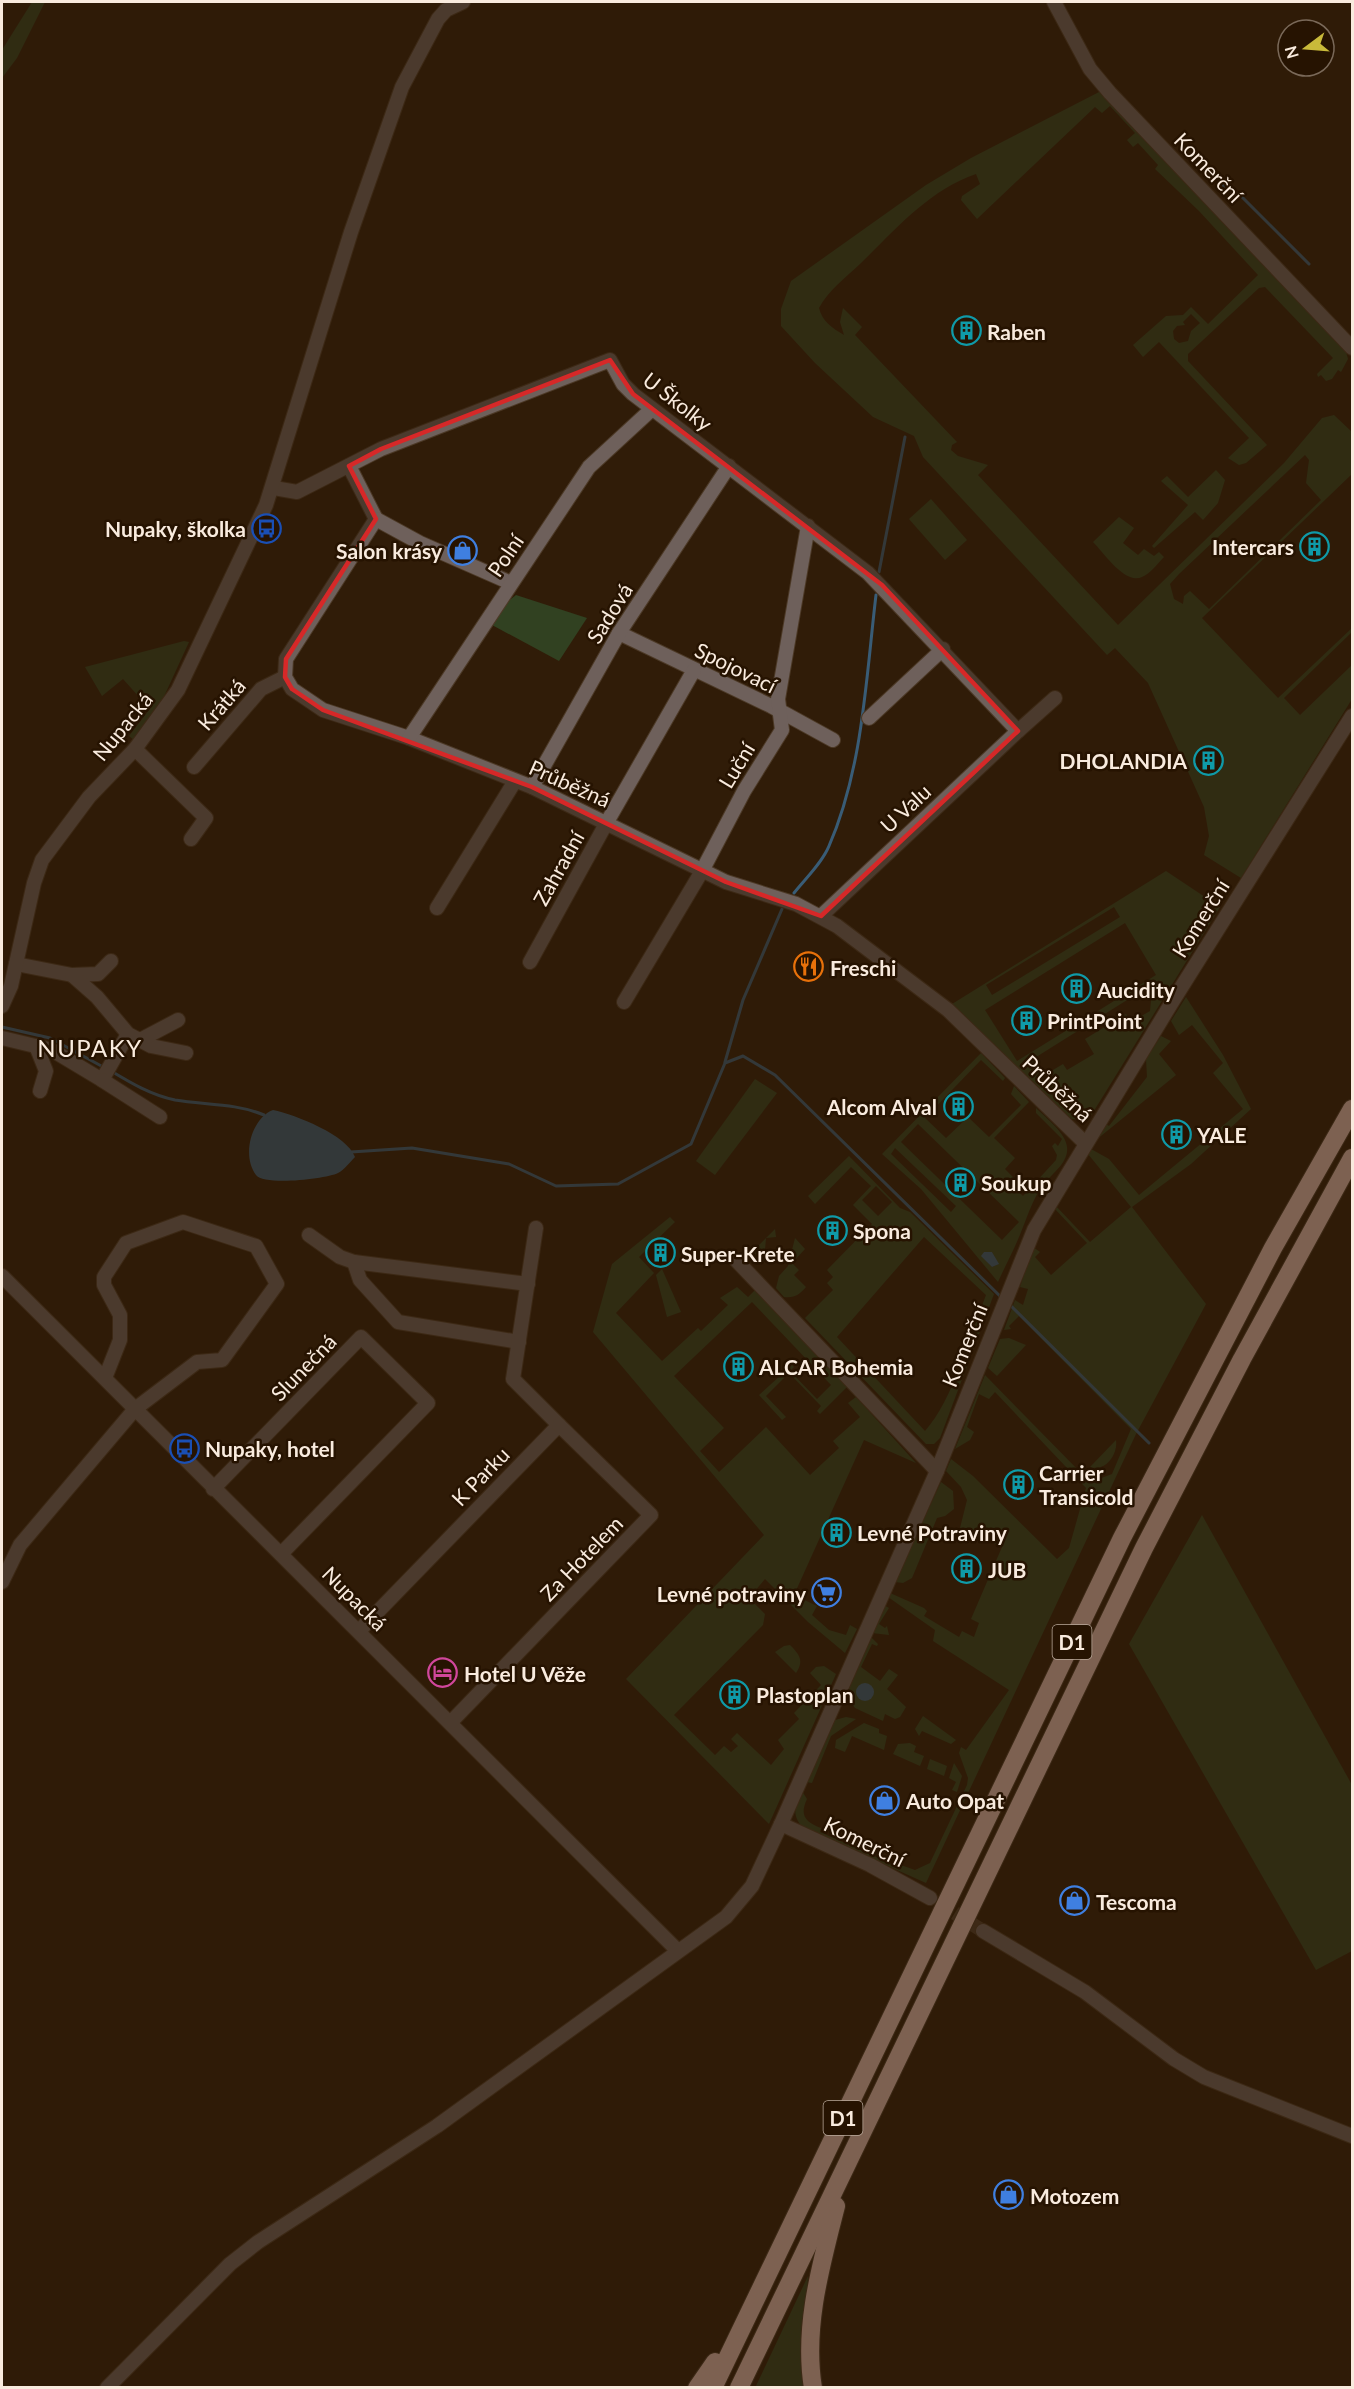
<svg xmlns="http://www.w3.org/2000/svg" width="1354" height="2389" viewBox="0 0 1354 2389" font-family="Lato,sans-serif">
<style>
.green{fill:#314121;fill-rule:evenodd}
.water{fill:#395c76}
.lines{fill:none;stroke-linecap:round;stroke-linejoin:round}
.stream{stroke:#395c76;stroke-width:3}
.minor-tunnel{stroke:#4e3b28;stroke-width:14;stroke-dasharray:14 7;stroke-linecap:butt}
.minor-casing{stroke:#4c3926;stroke-width:16}
.highway-casing{stroke:#4c3926;stroke-width:20}
.minor{stroke:#6e605b;stroke-width:14}
.highway{stroke:#dbb7ac;stroke-width:18}
.marked{fill:none;stroke:#d62828;stroke-width:4.5;stroke-linejoin:round}
.labels{text-anchor:middle;dominant-baseline:central;stroke-width:5;stroke-linejoin:round;paint-order:stroke}
.shield{fill:#261301;stroke:#baaa9c;stroke-width:1.5}
.shield-label{font-size:20px;font-weight:bold;fill:#f9ebde}
.street-label{font-size:21px;fill:#f9ebde;stroke:#261301}
.poi-label{font-size:21px;font-weight:bold;fill:#f9ebde;stroke:#261301;text-anchor:start}
.quarter-label{font-size:24px;letter-spacing:1.5px;fill:#f9ebde;stroke:#261301}
</style>
<rect width="100%" height="100%" fill="#301c08"/>
<!-- green -->
<g class="green">
<path d="M32,2H45L17,58L2,78V50Z"/>
<path d="M1101,91L1346,352L1348,359L1341,372L1338,370L1332,379L1326,381L1321,375L1318,377L1317,374L1333,358L1265,287L1259,288L1188,354V361L1267,445L1246,463L1239,465L1228,458L1249,438L1159,342L1143,357L1133,345L1166,316L1183,315L1191,307L1208,324L1258,275L1199,211L1155,169L1158,165L1138,143L1133,147L1127,140L1135,133L1110,106L1102,113L1095,107L977,219L961,200L962,196L980,184L976,174C929,190 895,230 860,264C846,277 828,291 819,308C822,321 832,328 844,335L840,322L843,308L862,327L855,335L957,442L952,445L951,450L958,456L988,465L978,475L1118,625L1284,463L1322,418L1334,415L1352,432V474L1202,618L1278,698L1352,628V632L1284,698L1300,715L1352,665V699L1241,878L1204,855L1209,836L1204,807L1148,683L1115,648L1107,655L923,457L914,436L873,417L815,363L781,326V309L791,281L926,185L971,158ZM1191,314L1200,323L1191,331L1188,341L1179,343L1174,339L1173,331L1177,326L1185,325L1183,322ZM1305,455L1309,460L1306,483L1321,500L1209,609L1190,591L1184,596L1183,604L1174,599L1170,584L1179,574Z"/>
<path d="M1216,470L1225,480L1218,503L1203,520L1195,512L1154,548L1152,546L1188,505L1161,481L1167,476L1188,497Z"/>
<path d="M931,499L967,540L945,560L909,519Z"/>
<path d="M1119,517L1134,528L1123,543L1138,555L1144,549L1154,556L1159,552L1164,557C1158,563 1150,574 1142,577C1125,585 1104,553 1093,542Z"/>
<path d="M516,595L587,618L559,661L492,625L507,602Z"/>
<path d="M184,641L189,642L161,703L134,740L129,736L152,706L140,698L123,679L102,696L85,667Z"/>
<path d="M1166,871L1220,907L1092,1114L1086,1120L1070,1119L952,1004ZM1114,907L1120,917L992,995L986,985ZM1125,923L1156,975L1017,1061L985,1010ZM1159,980L1165,990L1151,1000L1150,1011L1131,1022L1126,1014L1085,1039L1094,1054L1067,1070L1063,1064L1043,1076L1033,1059Z"/>
<path d="M1186,997L1223,1055L1251,1109L1191,1164L1132,1207L1206,1304L1136,1434L926,1883L803,1828C791,1814 795,1806 802,1791L807,1799C799,1816 806,1822 821,1828L820,1832L894,1865L898,1864L915,1870L930,1863L967,1785L968,1778L959,1753L961,1747L966,1750L1009,1690L933,1641L935,1630L888,1597L890,1593L924,1608L927,1611L924,1616L959,1637L962,1631L974,1637L979,1623L971,1619L1002,1547L960,1528L967,1500L961,1487L946,1471L951,1459L973,1476L1057,1559L1069,1548L1086,1488L995,1392L989,1399L979,1394L967,1427L974,1432L970,1440L955,1449L985,1375L1084,1476L1096,1480L1112,1474L1131,1429L1019,1316L1009,1326L1011,1329L1004,1330L1015,1300L1023,1305L1028,1289L1020,1287L1033,1247L1040,1252L1035,1257L1051,1275L1087,1243L1054,1208L1055,1205L1090,1242L1131,1207L1088,1154L1091,1149L1109,1159L1139,1195L1243,1109L1213,1073L1223,1063L1192,1025L1179,1035L1171,1021Z"/>
<path d="M1161,1036L1171,1041L1159,1054L1176,1075L1096,1140L1106,1124L1109,1126L1147,1077L1146,1059Z"/>
<path d="M981,1053L1005,1078L1003,1081L981,1060L925,1118L946,1138L968,1117L989,1137L1021,1105L1011,1094L1014,1086L1029,1102L994,1138L1015,1158L1005,1169L1018,1182L1014,1187L1023,1196L1056,1160L1057,1155L1052,1146L1055,1143L1058,1146L1062,1139L1036,1113V1108C1046,1118 1066,1133 1067,1147C1069,1163 1051,1174 1043,1185C1033,1199 1029,1212 1023,1227C1016,1246 1006,1264 998,1282L921,1189L882,1154ZM918,1124L1019,1222L1002,1240L901,1142ZM895,1148L956,1206L951,1212L891,1154ZM984,1252H992L998,1264L992,1267L982,1256Z"/>
<path d="M755,1079L777,1093L715,1175L696,1161Z"/>
<path d="M849,1156L900,1208L910,1212L994,1294L940,1438L934,1444H926L805,1318L833,1290L827,1283L833,1277L827,1270L872,1224L853,1205L871,1186L851,1167L815,1204L808,1196ZM876,1186L892,1202L878,1216L862,1200ZM924,1237L986,1295C970,1336 953,1400 925,1431L837,1337Z"/>
<path d="M670,1217L675,1222L639,1257L654,1273L616,1313L662,1361L698,1328L701,1331L728,1305L720,1298L737,1287L748,1297L755,1290L847,1387L820,1414L817,1411L821,1406L789,1373L766,1396L786,1417L782,1420L759,1395L792,1365L794,1367L790,1371L817,1399L831,1385L752,1302L674,1376L724,1428L700,1451L719,1472L766,1427L810,1475L839,1448L833,1441L860,1417L848,1403L856,1397L916,1463L864,1440L794,1595L817,1606L812,1615L829,1630L846,1635L850,1625L857,1629L845,1653L808,1622L765,1579L749,1598L765,1614L763,1625L674,1715L715,1755L724,1746L731,1752L738,1746L731,1739L737,1733L771,1765L784,1749L778,1740L799,1719L794,1713L821,1685L810,1673L816,1667L824,1666L836,1674L769,1824L626,1679L764,1535L593,1332L612,1264Z"/>
<path d="M775,1229L776,1237L766,1238L764,1262L753,1251Z"/>
<path d="M795,1238L805,1249L792,1263L799,1270L794,1275L806,1287C799,1295 795,1298 784,1297L776,1288L779,1276L788,1266Z"/>
<path d="M662,1269L681,1312L667,1317L656,1275Z"/>
<path d="M1009,1338L1026,1345L997,1376L988,1368L1000,1339Z"/>
<path d="M1116,1440C1118,1454 1106,1472 1090,1467Z"/>
<path d="M941,1482L953,1491L954,1509L945,1516L937,1518L912,1578L903,1583L895,1582Z"/>
<path d="M1202,1515L1352,1785V1951L1316,1970L1129,1644Z"/>
<path d="M884,1605L889,1608L879,1624L885,1628L887,1626L889,1635L872,1633Z"/>
<path d="M871,1637L878,1644L877,1646L872,1644L861,1667L880,1681L889,1669L898,1675L887,1689L906,1707L900,1717L895,1719L885,1714L883,1721L855,1708L846,1695Z"/>
<path d="M790,1645C800,1655 804,1661 796,1673L775,1652L784,1646Z"/>
<path d="M923,1716L956,1740L951,1744L922,1731L919,1736L915,1729Z"/>
<path d="M846,1717L856,1719L831,1736L812,1783L806,1782L835,1720Z"/>
<path d="M864,1723L879,1729V1733L887,1736L884,1750L852,1736L845,1752L835,1748L836,1740Z"/>
<path d="M910,1743L916,1746L914,1752L924,1756L920,1766L893,1754L898,1744Z"/>
<path d="M930,1759L947,1766L944,1776L927,1769Z"/>
<path d="M954,1763L962,1776L957,1792L952,1790L956,1782L949,1778Z"/>
<path d="M808,2276L803,2362L807,2387L755,2388Z"/>
</g>
<!-- water -->
<g class="water">
<path d="M273,1110C296,1115 347,1135 355,1157C350,1162 344,1170 338,1173C326,1179 264,1186 256,1175C241,1155 252,1118 273,1110Z"/>
<path d="M984,1252H992L999,1264L992,1267L981,1256Z"/>
<circle cx="865" cy="1692" r="9"/>
</g>
<g class="lines">
<!-- stream -->
<g class="stream">
<path d="M1223,185L1240,195L1309,264"/>
<path d="M879,572L905,437"/>
<path d="M794,893C805,879 822,863 829,846C863,768 866,678 876,595"/>
<path d="M2,1027L50,1038L105,1068"/>
<path d="M725,1062L743,1000L782,909"/>
<path d="M111,1071C131,1083 151,1095 175,1100C205,1105 235,1103 264,1115"/>
<path d="M351,1152L412,1148L509,1164L556,1186L618,1184L691,1144L725,1063L743,1056L775,1075L1003,1299"/>
<path d="M1010,1305L1149,1443"/>
</g>
<!-- minor-tunnel -->
<path class="minor-tunnel" d="M937,1902L983,1931"/>
<defs>
<g id="minor">
<path d="M1054,2L1090,69L1110,93L1352,348"/>
<path d="M349,466L376,519"/>
<path d="M274,488L297,492L381,449L610,360L623,384L633,394L868,573L1018,731L821,916"/>
<path d="M376,519L286,659L285,677L292,689L323,710L409,738L532,787L726,882L796,904L837,926L948,1010L1085,1143"/>
<path d="M376,519L420,543L511,583"/>
<path d="M619,633L771,706L833,740"/>
<path d="M869,718L943,649"/>
<path d="M1018,731L1055,698"/>
<path d="M409,738L589,467L652,409"/>
<path d="M135,749L206,818L191,839"/>
<path d="M194,767L261,689L285,677"/>
<path d="M532,787L619,633L729,466"/>
<path d="M437,908L515,781"/>
<path d="M530,962L607,822L694,670"/>
<path d="M16,964L72,975L98,974L111,961"/>
<path d="M72,975L97,997L128,1034L151,1046L186,1053"/>
<path d="M624,1002L702,871L744,791L782,730L778,699L808,526"/>
<path d="M2,1006L11,986L34,883L42,860L89,797L135,749L178,690L266,505L351,232L402,87L438,19L446,10L463,2"/>
<path d="M2,1038L52,1050L102,1080L128,1034"/>
<path d="M142,1039L178,1020"/>
<path d="M36,1046L46,1071L40,1091"/>
<path d="M102,1080L160,1117"/>
<path d="M309,1235L340,1257L354,1262L528,1284"/>
<path d="M735,1259L937,1471"/>
<path d="M354,1262L360,1280L398,1322L519,1342"/>
<path d="M2,1276L678,1951"/>
<path d="M213,1489L361,1337L428,1403L281,1554"/>
<path d="M2,1582L20,1545L135,1409L197,1362L222,1360L277,1284L256,1246L183,1222L126,1243L104,1277V1285L120,1315V1340L105,1378"/>
<path d="M359,1631L559,1425L513,1379L536,1228"/>
<path d="M451,1722L651,1515L559,1425"/>
<path d="M781,1824L937,1471L1034,1230L1174,999L1352,716"/>
<path d="M983,1931L1085,1992L1174,2059L1204,2077L1352,2136"/>
<path d="M107,2388L230,2264L258,2242L437,2126L726,1917L752,1886L781,1824L870,1865L930,1898"/>
</g>
<g id="highway">
<path d="M697,2388L715,2362"/>
<path d="M713,2388L1122,1538L1273,1248L1352,1109"/>
<path d="M739,2388L1144,1548L1242,1359L1352,1158"/>
<path d="M813,2388C803,2327 821,2265 836,2206"/>
</g>
</defs>
<!-- minor casing -->
<use href="#minor" class="minor-casing"/>
<!-- highway casing -->
<use href="#highway" class="highway-casing"/>
<!-- minor -->
<use href="#minor" class="minor"/>
<!-- highway -->
<use href="#highway" class="highway"/>
</g>
<!-- marked area -->
<path d="M0 0H1354V2389H0ZM610,360L633,394L882,585L1018,731L821,916L726,882L532,787L323,710L292,689L285,677L286,659L376,519L349,466L381,449Z" fill="#301c08" fill-opacity=".55" fill-rule="evenodd"/>
<path class="marked" d="M610,360L633,394L882,585L1018,731L821,916L726,882L532,787L323,710L292,689L285,677L286,659L376,519L349,466L381,449Z"/>
<!-- icons -->
<defs>
<symbol id="building-ring" viewBox="-11 -11 22 22"><circle r="9.5" fill="#261301" stroke="#0f9aa8" stroke-width="1.5"/><path d="M-4-6H4V6H1V3H-1V6H-4ZM-2.5-4.3h1.7v1.8h-1.7ZM.8-4.3h1.7v1.8H.8ZM-2.5-1h1.7V.8h-1.7ZM.8-1h1.7V.8H.8Z" fill="#0f9aa8"/></symbol>
<symbol id="bus-ring" viewBox="-11 -11 22 22"><circle r="9.5" fill="#261301" stroke="#1a4fb4" stroke-width="1.5"/><path d="M-5-6H5V4H4V6H2V4H-2V6H-4V4H-5ZM-3.5-4V0h7V-4ZM-3.5 1.2v1.5H-2V1.2ZM2 1.2v1.5H3.5V1.2Z" fill="#1a4fb4"/></symbol>
<symbol id="shop-ring" viewBox="-11 -11 22 22"><circle r="9.5" fill="#261301" stroke="#3f7fe0" stroke-width="1.5"/><path d="M-5-2.5h2.3a2.7 3.5 0 0 1 5.4 0H5L5.5 6h-11ZM-1.5-2.5h3a1.5 2.3 0 0 0-3 0Z" fill="#3f7fe0"/></symbol>
<symbol id="restaurant-ring" viewBox="-11 -11 22 22"><circle r="9.5" fill="#261301" stroke="#e8710a" stroke-width="1.5"/><path d="M-5-6h1v4h1v-4h1v4h1v-4h1v5L-1.5 .5V6h-2V.5L-5-1ZM5-6V6H3V1.5H1.5Q1.5-4 5-6Z" fill="#e8710a"/></symbol>
<symbol id="supermarket-ring" viewBox="-11 -11 22 22"><circle r="9.5" fill="#261301" stroke="#3f7fe0" stroke-width="1.5"/><path d="M-6-5.5h2.5l.6 2H6L4.5 2H-2.5L-4.4-4H-6ZM-1.5 3.2a1.3 1.3 0 1 0 .1 0ZM3 3.2a1.3 1.3 0 1 0 .1 0Z" fill="#3f7fe0"/></symbol>
<symbol id="hotel-ring" viewBox="-11 -11 22 22"><circle r="9.5" fill="#261301" stroke="#d1479c" stroke-width="1.5"/><path d="M-6-4.5h1.5V1H6V5H4.5V3h-9V5H-6ZM-4 0a1.8 1.8 0 1 1 3.6 0ZM.5 0V-2.5h3Q6-2.5 6 0Z" fill="#d1479c"/></symbol>
</defs>
<g fill-rule="evenodd">
<use href="#building-ring" x="950" y="314" width="33" height="33"/>
<use href="#bus-ring" x="250" y="512" width="33" height="33"/>
<use href="#building-ring" x="1298" y="530" width="33" height="33"/>
<use href="#shop-ring" x="446" y="534" width="33" height="33"/>
<use href="#building-ring" x="1192" y="744" width="33" height="33"/>
<use href="#restaurant-ring" x="792" y="950" width="33" height="33"/>
<use href="#building-ring" x="1060" y="972" width="33" height="33"/>
<use href="#building-ring" x="1010" y="1004" width="33" height="33"/>
<use href="#building-ring" x="942" y="1090" width="33" height="33"/>
<use href="#building-ring" x="1160" y="1118" width="33" height="33"/>
<use href="#building-ring" x="944" y="1166" width="33" height="33"/>
<use href="#building-ring" x="816" y="1214" width="33" height="33"/>
<use href="#building-ring" x="644" y="1236" width="33" height="33"/>
<use href="#building-ring" x="722" y="1350" width="33" height="33"/>
<use href="#bus-ring" x="168" y="1432" width="33" height="33"/>
<use href="#building-ring" x="1002" y="1468" width="33" height="33"/>
<use href="#building-ring" x="820" y="1516" width="33" height="33"/>
<use href="#building-ring" x="950" y="1552" width="33" height="33"/>
<use href="#supermarket-ring" x="810" y="1576" width="33" height="33"/>
<use href="#hotel-ring" x="426" y="1656" width="33" height="33"/>
<use href="#building-ring" x="718" y="1678" width="33" height="33"/>
<use href="#shop-ring" x="868" y="1784" width="33" height="33"/>
<use href="#shop-ring" x="1058" y="1884" width="33" height="33"/>
<use href="#shop-ring" x="992" y="2178" width="33" height="33"/>
</g>
<g class="labels">
<!-- shield labels -->
<g class="shield">
<rect x="1052.5" y="1625" width="39" height="34" rx="4.5"/>
<rect x="823.5" y="2101" width="39" height="34" rx="4.5"/>
</g>
<g class="shield-label">
<text x="1072" y="1642">D1</text>
<text x="843" y="2118">D1</text>
</g>
<!-- street labels -->
<g class="street-label">
<text transform="translate(1209 167) rotate(46)">Komerční</text>
<text transform="translate(678 401) rotate(38)">U Školky</text>
<text transform="translate(505 555) rotate(-56)">Polní</text>
<text transform="translate(609 613) rotate(-58)">Sadová</text>
<text transform="translate(736 667) rotate(26)">Spojovací</text>
<text transform="translate(221 704) rotate(-49)">Krátká</text>
<text transform="translate(122 726) rotate(-51)">Nupacká</text>
<text transform="translate(736 765) rotate(-59)">Luční</text>
<text transform="translate(570 783) rotate(24)">Průběžná</text>
<text transform="translate(905 808) rotate(-43)">U Valu</text>
<text transform="translate(558 868) rotate(-61)">Zahradní</text>
<text transform="translate(1200 918) rotate(-58)">Komerční</text>
<text transform="translate(1058 1088) rotate(43)">Průběžná</text>
<text transform="translate(964 1345) rotate(-68)">Komerční</text>
<text transform="translate(303 1367) rotate(-46)">Slunečná</text>
<text transform="translate(480 1476) rotate(-46)">K Parku</text>
<text transform="translate(581 1558) rotate(-46)">Za Hotelem</text>
<text transform="translate(355 1598) rotate(45)">Nupacká</text>
<text transform="translate(865 1841) rotate(26)">Komerční</text>
</g>
<!-- poi labels -->
<g class="poi-label">
<text x="987" y="331">Raben</text>
<text x="246" y="528" text-anchor="end">Nupaky, školka</text>
<text x="1294" y="546" text-anchor="end">Intercars</text>
<text x="442" y="550" text-anchor="end">Salon krásy</text>
<text x="1187" y="760" text-anchor="end">DHOLANDIA</text>
<text x="830" y="967">Freschi</text>
<text x="1097" y="989">Aucidity</text>
<text x="1047" y="1020">PrintPoint</text>
<text x="937" y="1106" text-anchor="end">Alcom Alval</text>
<text x="1197" y="1134">YALE</text>
<text x="981" y="1182">Soukup</text>
<text x="853" y="1230">Spona</text>
<text x="681" y="1253">Super-Krete</text>
<text x="759" y="1366">ALCAR Bohemia</text>
<text x="205" y="1448">Nupaky, hotel</text>
<text x="1039" y="1472">Carrier<tspan x="1039" dy="24">Transicold</tspan></text>
<text x="857" y="1532">Levné Potraviny</text>
<text x="988" y="1569">JUB</text>
<text x="806" y="1593" text-anchor="end">Levné potraviny</text>
<text x="464" y="1673">Hotel U Věže</text>
<text x="756" y="1694">Plastoplan</text>
<text x="906" y="1800">Auto Opat</text>
<text x="1096" y="1901">Tescoma</text>
<text x="1030" y="2195">Motozem</text>
</g>
<!-- quarter labels -->
<g class="quarter-label">
<text x="90" y="1047">NUPAKY</text>
</g>
</g>
<!-- border -->
<rect width="1354" height="2389" fill="none" stroke="#f9ebde" stroke-width="6"/>
<!-- north arrow -->
<g transform="translate(1306 48) rotate(254)"><circle r="28" fill="#261301" stroke="#7a6959" stroke-width="1.5"/>
<path d="M0-4.5L10 22L0 15L-10 22Z" fill="#c9ba3a"/>
<text y="-9" font-size="16" font-weight="bold" text-anchor="middle" fill="#f9ebde">N</text>
</g>
</svg>
